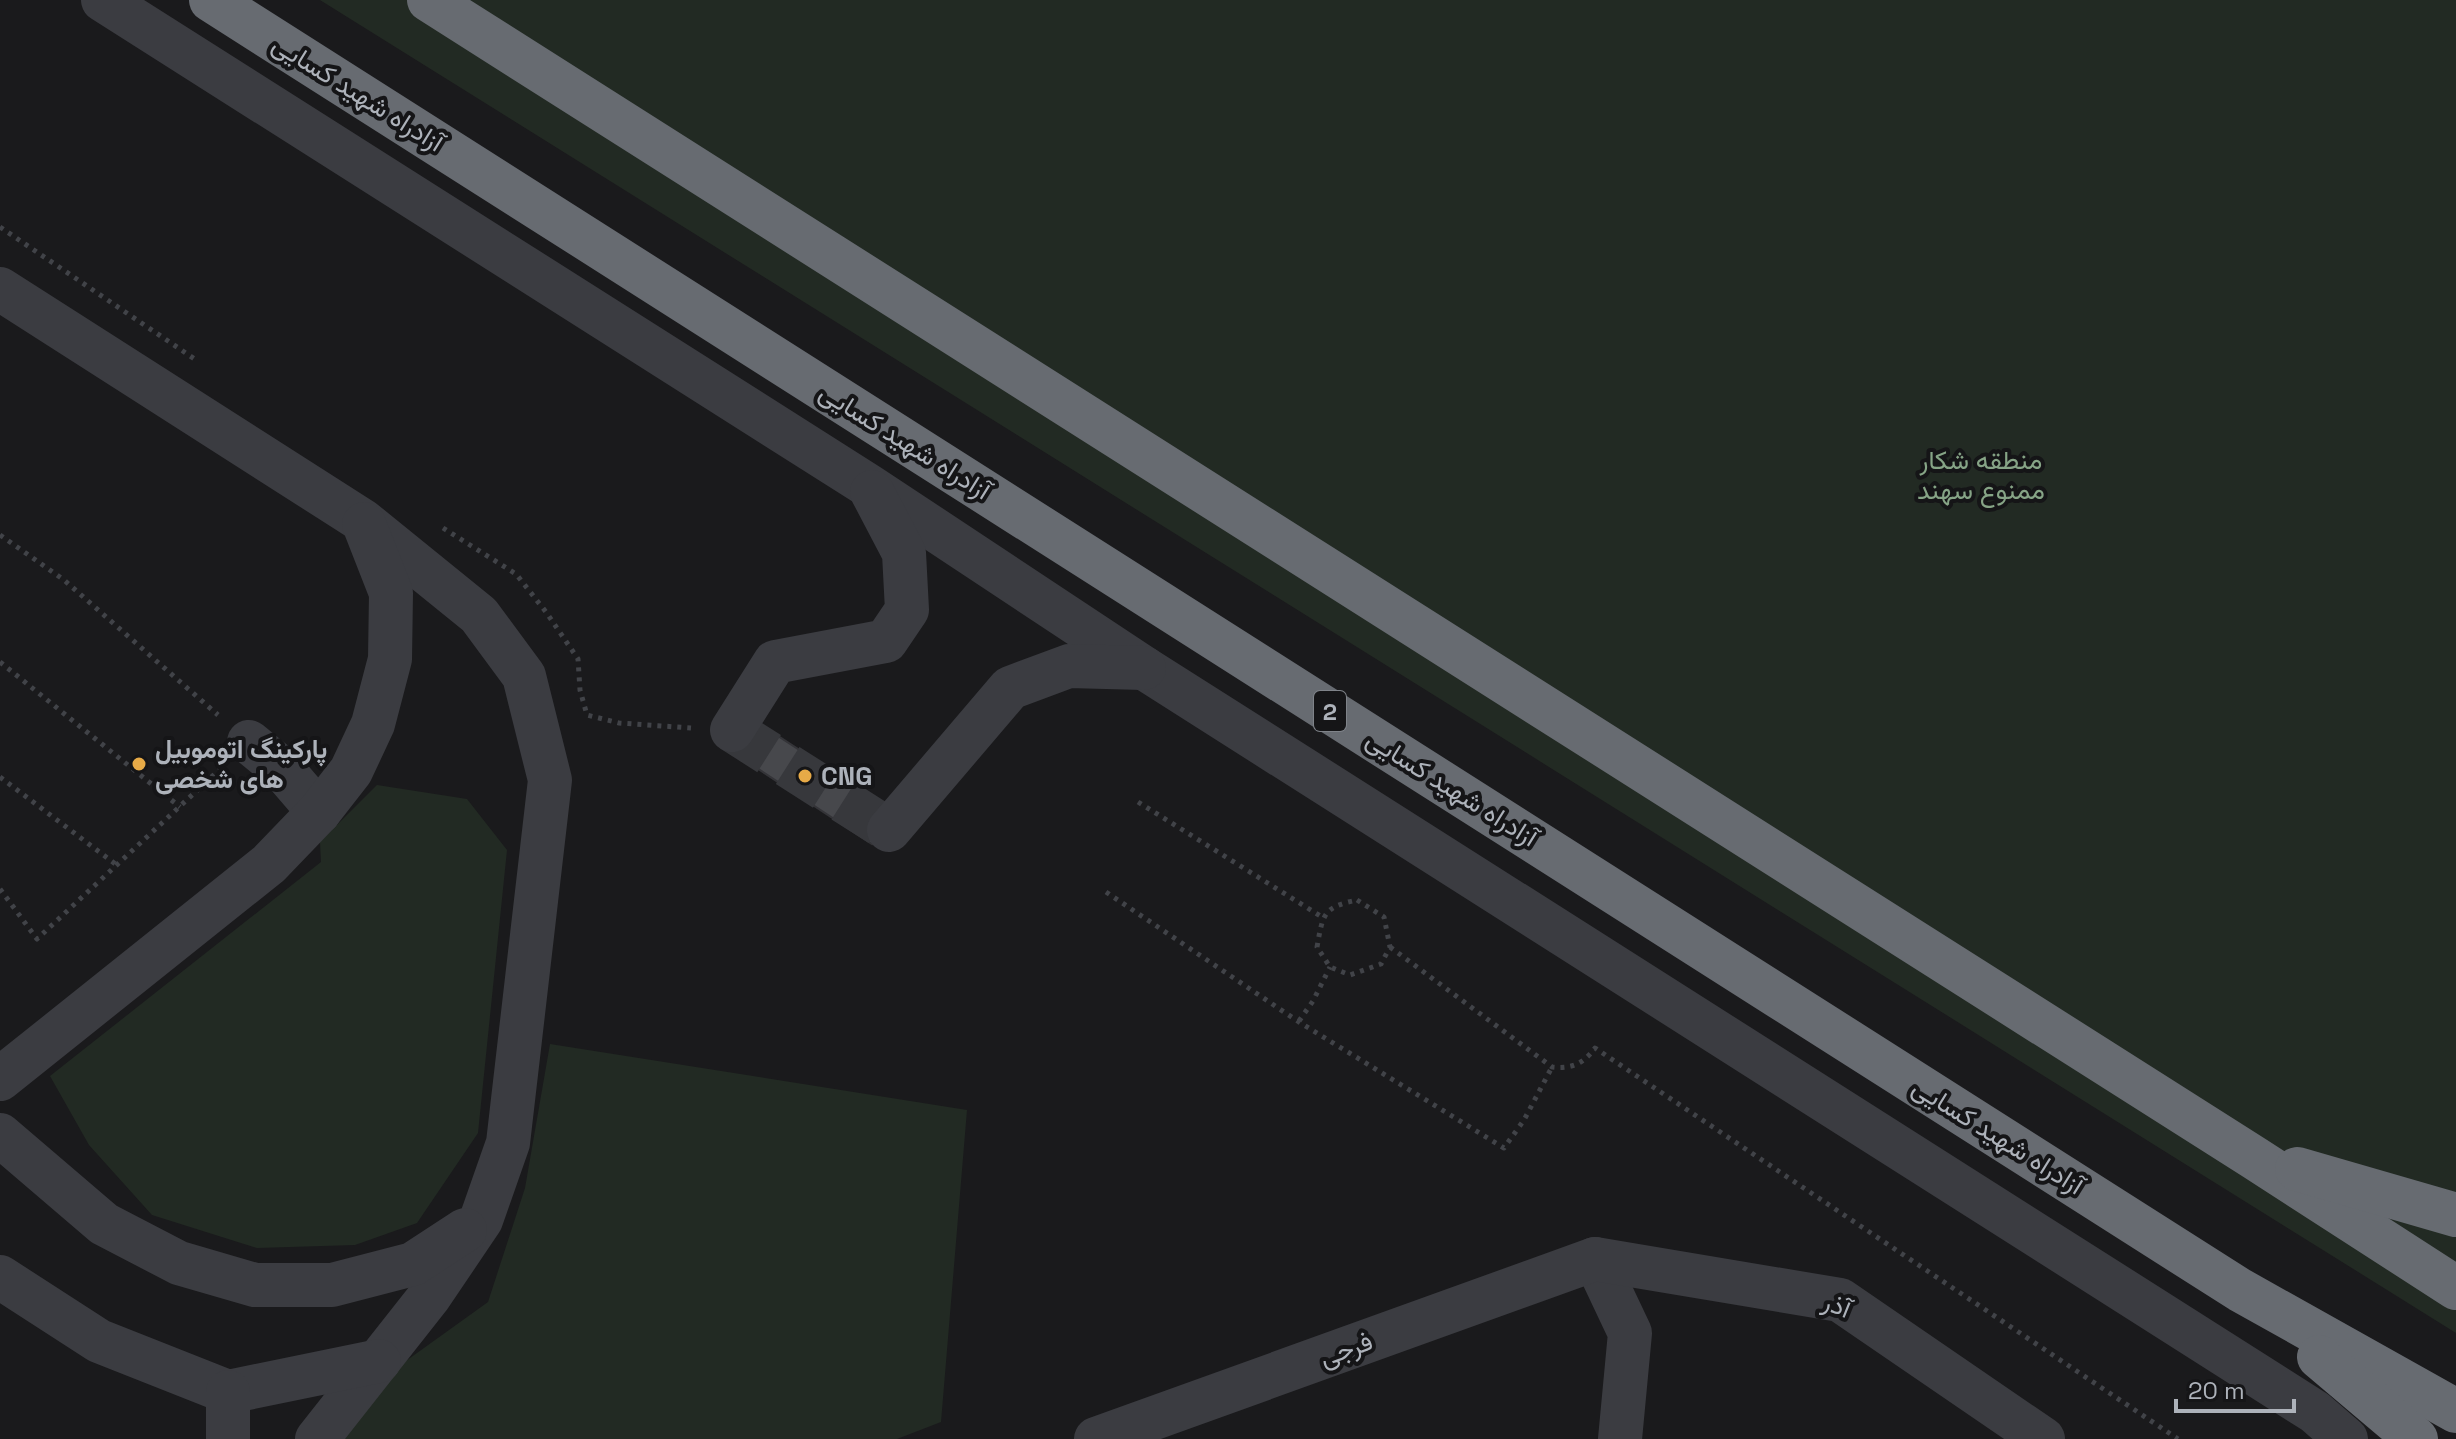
<svg xmlns="http://www.w3.org/2000/svg" width="2456" height="1439" viewBox="0 0 2456 1439" font-family="'Space Grotesk',Vazirmatn,sans-serif">
<style>
.green{fill:#222a23}
.building{fill:#47484c;stroke:#343438;stroke-width:2}
.lines{fill:none;stroke-linecap:round;stroke-linejoin:round}
.minor-tunnel{stroke:#37383c;stroke-width:44;stroke-dasharray:44 22;stroke-linecap:butt}
.path{stroke:#414348;stroke-width:5;stroke-dasharray:4 6;stroke-linecap:butt}
.minor{stroke:#3b3c41;stroke-width:44}
.highway{stroke:#676b71;stroke-width:44}
.poi-dot{fill:#e7aa47;stroke:#151517;stroke-width:3}
.labels{text-anchor:middle;dominant-baseline:central;stroke-width:8;stroke-linejoin:round;paint-order:stroke}
.shield{fill:#151517;stroke:#7f8389;stroke-width:2}
.shield-label{font-size:24px;font-weight:bold;fill:#adb2ba}
.street-label{font-size:26px;fill:#adb2ba;stroke:#151517}
.park-label{font-size:26px;fill:#86a486;stroke:#151517}
.poi-label{font-size:26px;font-weight:bold;fill:#adb2ba;stroke:#151517;text-anchor:start}
</style>
<rect width="100%" height="100%" fill="#1a1a1c"/>
<!-- green -->
<g class="green">
<path d="M320,0H2456V1333Z"/>
<path d="M377,785L467,799L507,850L478,1133L417,1223L355,1245L257,1248L152,1215L89,1145L50,1076L321,862L320,842Z"/>
<path d="M550,1044L967,1110L941,1422L897,1439H339L385,1376L488,1302L525,1188Z"/>
</g>
<!-- building -->
<path class="building" d="M755,721L893,811L872,844L734,753Z"/>
<g class="lines">
<!-- minor-tunnel -->
<path class="minor-tunnel" d="M732,730L889,830"/>
<!-- path -->
<g class="path">
<path d="M0,227L196,360"/>
<path d="M443,528L516,574L546,612L578,659L580,690L587,715L619,723L691,728"/>
<path d="M0,535L64,580L218,715"/>
<path d="M0,662L180,807"/>
<path d="M0,777L118,866"/>
<path d="M1138,802L1322,917"/>
<path d="M0,889L37,939L219,770"/>
<path d="M1106,892L1299,1022L1504,1148L1524,1120L1552,1067"/>
<path d="M1357,900L1384,917L1390,947L1381,964L1350,975L1330,967L1317,947C1323,914 1323,907 1357,900Z"/>
<path d="M1390,947L1552,1067C1572,1069 1583,1064 1595,1048L2178,1439"/>
<path d="M1299,1021L1313,1001L1330,967"/>
</g>
<!-- minor -->
<g class="minor">
<path d="M103,0L869,486L1144,668L2315,1412L2346,1439"/>
<path d="M0,289L363,521L479,615L524,676L550,780L508,1143L481,1220L429,1297L317,1439"/>
<path d="M732,730L775,662L886,641L907,610L904,553L872,492"/>
<path d="M249,742L282,769L319,812"/>
<path d="M889,830L1010,688L1069,666L1144,668"/>
<path d="M0,1079L269,864L319,812L351,771L373,724L390,659L391,593L364,524"/>
<path d="M0,1135L104,1224L179,1263L255,1285H332L413,1264L465,1230"/>
<path d="M1595,1259L1630,1333L1620,1439"/>
<path d="M0,1277L99,1341L228,1392L379,1361"/>
<path d="M228,1439V1392"/>
<path d="M1096,1439L1595,1259L1840,1300L2043,1439"/>
</g>
<!-- highway -->
<g class="highway">
<path d="M211,0L2240,1290L2456,1411"/>
<path d="M429,0L2253,1157L2456,1288"/>
<path d="M2297,1169L2456,1215"/>
<path d="M2319,1357L2416,1439"/>
</g>
</g>
<!-- markers -->
<g class="poi-dot">
<circle cx="139" cy="764" r="8"/>
<circle cx="805" cy="776" r="8"/>
</g>
<g class="labels">
<!-- shield labels -->
<rect class="shield" x="1314" y="691" width="32" height="40" rx="6"/>
<g class="shield-label">
<text x="1330" y="711">2</text>
</g>
<!-- street labels -->
<g class="street-label">
<text transform="translate(358 93) rotate(32)">آزادراه شهید کسایی</text>
<text transform="translate(905 441) rotate(32)">آزادراه شهید کسایی</text>
<text transform="translate(1452 788) rotate(32)">آزادراه شهید کسایی</text>
<text transform="translate(1998 1136) rotate(32)">آزادراه شهید کسایی</text>
<text transform="translate(1837 1305) rotate(22)">آذر</text>
<text transform="translate(1346 1349) rotate(-20)">فرجی</text>
</g>
<!-- park labels -->
<g class="park-label">
<text x="1981" y="460">منطقه شکار<tspan x="1981" dy="30">ممنوع سهند</tspan></text>
</g>
<!-- poi labels -->
<g class="poi-label">
<text x="155" y="749">پارکینگ اتوموبیل<tspan x="155" dy="30">های شخصی</tspan></text>
<text x="821" y="776">CNG</text>
</g>
</g>
<!-- scale -->
<path d="M2176 1399v12h118v-12" fill="none" stroke="#adb2ba" stroke-width="4"/>
<text x="2188" y="1399" font-size="24" fill="#adb2ba" stroke="#151517" stroke-width="6" paint-order="stroke">20 m</text>
</svg>
